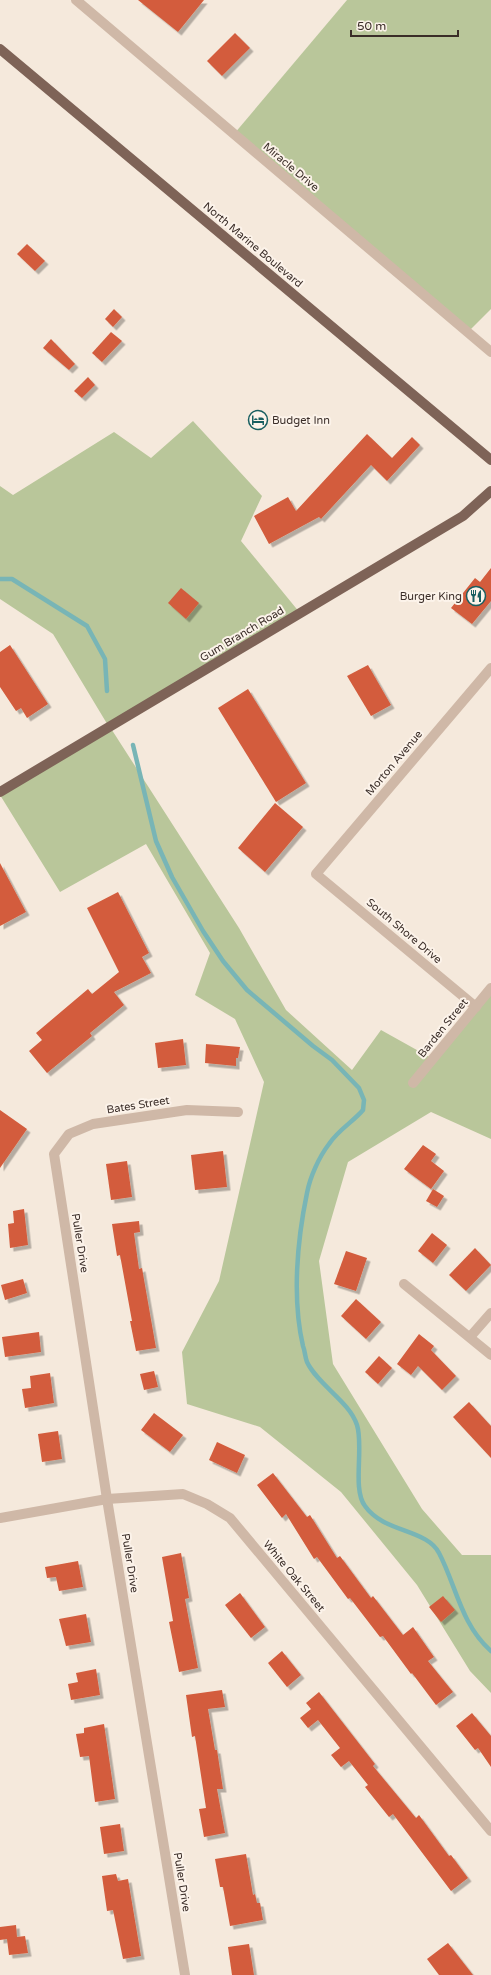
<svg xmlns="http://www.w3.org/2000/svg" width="491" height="1975" viewBox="0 0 491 1975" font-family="'Varela Round',sans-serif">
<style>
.green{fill:#b9c69a}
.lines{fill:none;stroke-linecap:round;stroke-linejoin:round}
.stream{stroke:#78b5b6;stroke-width:4.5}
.building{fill:#d35c3c;filter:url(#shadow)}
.street{stroke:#cfb8a7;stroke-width:10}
.primary{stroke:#7e6357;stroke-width:10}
.labels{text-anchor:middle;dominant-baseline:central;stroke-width:4;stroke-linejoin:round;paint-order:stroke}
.street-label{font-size:11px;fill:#3a2d28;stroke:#fcf3ea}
.poi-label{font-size:11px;fill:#3a2d28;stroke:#fcf3ea;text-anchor:start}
</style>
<defs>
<filter id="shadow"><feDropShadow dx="3.5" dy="3.5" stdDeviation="0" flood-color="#0004"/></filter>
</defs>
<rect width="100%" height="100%" fill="#f5e9dc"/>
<!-- green -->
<g class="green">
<path d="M347,0H491V309L468,332L234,134Z"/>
<path d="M193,421L262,496L241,541L300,613L110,727L239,928L286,1010L352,1070L381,1030L433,1059L491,988V1139L431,1112L348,1162L319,1261L333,1364L422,1509L462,1555H491V1693L470,1671L417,1585L341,1492L260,1427L187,1404L182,1352L219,1281L264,1082L235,1019L195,995L210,953L146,844L60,892L0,795L109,727L53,634L0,599V486L13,495L114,432L151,458Z"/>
</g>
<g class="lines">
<!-- stream -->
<g class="stream">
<path d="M0,579H12L87,626L105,659L107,691"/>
<path d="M133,745L156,841L172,877L203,931L223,961L247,990L313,1046L332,1060L359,1088L364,1100L363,1110C354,1121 338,1130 329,1144C319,1157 310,1177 307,1193C297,1241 292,1299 303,1346C305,1351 305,1357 307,1362C318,1385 349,1401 357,1425C364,1447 352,1489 365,1506C384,1533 427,1529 439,1553C456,1585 461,1625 491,1651"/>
</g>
</g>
<!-- building -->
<g class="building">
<path d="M138,0H204L178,32Z"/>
<path d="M235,33L250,48L222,76L207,61Z"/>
<path d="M27,244L45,261L35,271L17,254Z"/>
<path d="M114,309L122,317L113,327L105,319Z"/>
<path d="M111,332L122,341L102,362L92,353Z"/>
<path d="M51,339L75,364L69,370L43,348Z"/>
<path d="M88,377L95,385L82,398L74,391Z"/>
<path d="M367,434L392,458L412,437L420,445L387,481L371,465L321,519L319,517L269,544L254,516L288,497L296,511Z"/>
<path d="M491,568V601L472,624L451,608L475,578L480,582Z"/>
<path d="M181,588L199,603L186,619L168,603Z"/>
<path d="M10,645L48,704L27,718L21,708L16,711L0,687V652Z"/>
<path d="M368,665L391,705L371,716L347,676Z"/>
<path d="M248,689L306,783L276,802L218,708Z"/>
<path d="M275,803L303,827L265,872L238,848Z"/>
<path d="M0,863L26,912L0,926Z"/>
<path d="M118,892L149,953L142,957L151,973L114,992L124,1005L90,1033L92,1036L47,1073L29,1051L42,1040L36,1033L88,989L92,994L119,972L87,908Z"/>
<path d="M183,1039L186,1065L158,1068L155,1043Z"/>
<path d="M206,1044L240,1047L238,1058H236V1066L205,1063Z"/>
<path d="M0,1110L27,1129L0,1168Z"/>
<path d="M423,1145L436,1154L431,1161L444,1171L431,1189L404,1169Z"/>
<path d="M223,1151L227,1187L195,1190L191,1155Z"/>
<path d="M127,1161L132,1197L111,1200L106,1164Z"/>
<path d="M433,1189L444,1196L437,1207L426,1201Z"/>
<path d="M24,1209L28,1245L10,1248L8,1224L14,1223L13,1211Z"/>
<path d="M139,1221L140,1232L134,1233L139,1269L142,1268L156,1348L136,1351L130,1321H132L120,1255L117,1256L112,1224Z"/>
<path d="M432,1233L447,1245L433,1263L418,1251Z"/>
<path d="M475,1248L491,1265L466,1291L449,1275Z"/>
<path d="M346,1251L367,1258L356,1291L334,1284Z"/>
<path d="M23,1279L27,1293L5,1300L1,1285Z"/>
<path d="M356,1299L381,1322L366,1339L341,1316Z"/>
<path d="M39,1332L41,1352L5,1357L2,1337Z"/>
<path d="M419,1334L434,1346L431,1350L456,1376L442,1390L418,1366L411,1375L397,1364Z"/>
<path d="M379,1356L392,1368L378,1384L365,1372Z"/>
<path d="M154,1371L158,1387L144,1390L140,1374Z"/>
<path d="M50,1373L54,1403L25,1408L22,1389L31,1388L30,1376Z"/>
<path d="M469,1402L491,1426V1458L453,1417Z"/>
<path d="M154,1413L183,1435L170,1452L141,1430Z"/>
<path d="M58,1431L62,1459L42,1462L38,1434Z"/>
<path d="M217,1442L245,1455L237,1473L209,1460Z"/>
<path d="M273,1473L307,1517L310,1515L337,1558L340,1556L371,1598L373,1596L403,1635L413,1627L434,1657L428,1661L453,1692L436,1705L412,1673L411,1674L383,1636L380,1637L350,1598L348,1599L317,1557L314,1559L286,1514L282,1518L257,1485Z"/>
<path d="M181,1553L189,1598L185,1599L198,1668L179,1672L169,1622L173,1621L162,1557Z"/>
<path d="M78,1561L83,1587L59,1591L56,1577L47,1578L45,1567Z"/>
<path d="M240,1593L265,1627L251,1638L225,1605Z"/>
<path d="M443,1596L455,1610L441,1622L429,1607Z"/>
<path d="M86,1614L91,1642L66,1646L59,1619Z"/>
<path d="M282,1651L301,1675L287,1687L268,1663Z"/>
<path d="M96,1669L100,1695L71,1700L68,1684L78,1682L76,1673Z"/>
<path d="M222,1690L225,1707L208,1709L215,1750H217L223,1789H217L225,1833L204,1837L199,1809L206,1808L195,1736L192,1737L186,1695Z"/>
<path d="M319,1692L375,1764L373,1766L416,1818L419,1815L449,1856L451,1855L468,1878L451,1891L393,1814L389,1817L365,1787L368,1785L349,1761L341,1767L331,1755L340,1748L318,1720L308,1728L300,1718L311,1709L306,1703Z"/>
<path d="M472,1713L491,1736V1767L478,1748L475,1750L456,1726Z"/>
<path d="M104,1724L115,1799L95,1802L89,1756L80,1757L76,1734L84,1733V1728Z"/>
<path d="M120,1824L124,1851L104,1854L100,1827Z"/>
<path d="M246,1854L253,1895L255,1894L257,1903H260L263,1920L230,1926L223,1887H220L215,1859Z"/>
<path d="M116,1874L118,1881L128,1879L141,1956L123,1959L113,1910L107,1911L102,1876Z"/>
<path d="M16,1925L17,1937L25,1936L28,1953L9,1955L7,1939L0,1940V1927Z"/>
<path d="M448,1943L473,1975H439L427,1959Z"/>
<path d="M249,1944L254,1975H232L228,1947Z"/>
</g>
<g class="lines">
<!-- street -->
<g class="street">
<path d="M76,0L491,352"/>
<path d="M476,1007L316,874L491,668"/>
<path d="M413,1083L491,988"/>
<path d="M404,1284L491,1355"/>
<path d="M470,1337L491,1313"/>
<path d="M0,1518L107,1499L183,1494L207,1504L230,1518L491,1831"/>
<path d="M185,1975L107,1499L54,1154L69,1134L93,1124L187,1110L238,1112"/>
</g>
<!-- primary -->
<g class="primary">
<path d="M0,49L491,460"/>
<path d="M0,792L463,516L491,491"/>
</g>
</g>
<!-- icons -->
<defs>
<symbol id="hotel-ring" viewBox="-11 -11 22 22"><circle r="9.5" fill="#fcf3ea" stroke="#185f61" stroke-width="1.5"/><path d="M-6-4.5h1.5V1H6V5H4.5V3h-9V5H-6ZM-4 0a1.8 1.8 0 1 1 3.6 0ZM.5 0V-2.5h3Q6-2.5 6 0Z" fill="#185f61"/></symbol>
<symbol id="restaurant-ring" viewBox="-11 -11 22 22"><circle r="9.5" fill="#fcf3ea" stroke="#185f61" stroke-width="1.5"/><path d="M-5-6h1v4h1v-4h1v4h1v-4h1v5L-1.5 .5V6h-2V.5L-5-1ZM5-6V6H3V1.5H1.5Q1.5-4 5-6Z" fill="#185f61"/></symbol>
</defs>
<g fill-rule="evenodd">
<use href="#hotel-ring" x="247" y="409" width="22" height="22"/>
<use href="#restaurant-ring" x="465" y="585" width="22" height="22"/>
</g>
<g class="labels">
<!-- street labels -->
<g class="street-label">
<text transform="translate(291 167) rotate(40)">Miracle Drive</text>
<text transform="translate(253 245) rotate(40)">North Marine Boulevard</text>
<text transform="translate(242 634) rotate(-31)">Gum Branch Road</text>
<text transform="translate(394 763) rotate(-50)">Morton Avenue</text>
<text transform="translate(404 931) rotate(40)">South Shore Drive</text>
<text transform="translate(443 1028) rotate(-51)">Barden Street</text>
<text transform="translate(138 1105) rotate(-9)">Bates Street</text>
<text transform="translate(80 1243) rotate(81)">Puller Drive</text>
<text transform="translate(130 1563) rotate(81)">Puller Drive</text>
<text transform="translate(294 1576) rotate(50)">White Oak Street</text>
<text transform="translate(182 1882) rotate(81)">Puller Drive</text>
</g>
<!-- poi labels -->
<g class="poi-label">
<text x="272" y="420">Budget Inn</text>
<text x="462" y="596" text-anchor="end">Burger King</text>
</g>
</g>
<!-- scale -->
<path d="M351 30v6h107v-6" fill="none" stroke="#3a2d28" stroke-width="2"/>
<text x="357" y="30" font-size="12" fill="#3a2d28" stroke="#fcf3ea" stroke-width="3" paint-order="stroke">50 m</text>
</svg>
